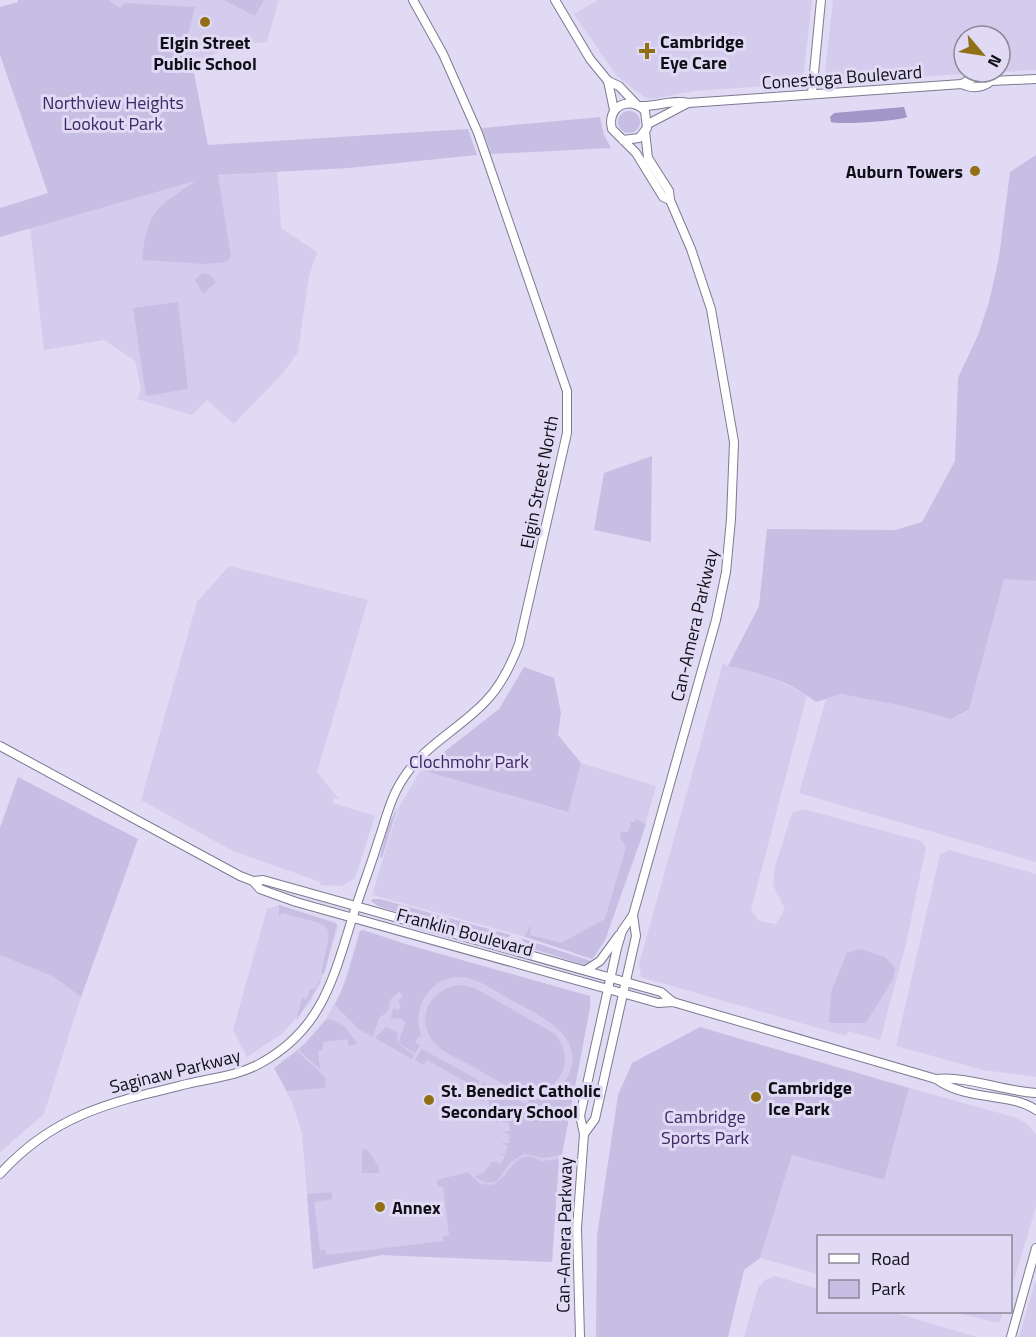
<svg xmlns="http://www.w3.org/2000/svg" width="1036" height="1337" viewBox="0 0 1036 1337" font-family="'Titillium Web',sans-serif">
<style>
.built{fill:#d4ccec}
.green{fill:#c7bee4}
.water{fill:#a295c8}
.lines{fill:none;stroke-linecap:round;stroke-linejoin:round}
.tertiary-casing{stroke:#7e7990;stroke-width:10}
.secondary-casing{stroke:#7e7990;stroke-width:10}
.tertiary{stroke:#fff;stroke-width:8}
.secondary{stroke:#fff;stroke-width:8}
.poi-dot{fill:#916f15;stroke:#e0daf4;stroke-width:2}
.labels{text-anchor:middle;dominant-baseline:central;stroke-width:6;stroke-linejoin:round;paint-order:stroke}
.poi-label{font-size:18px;font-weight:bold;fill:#100e16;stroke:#e0daf4;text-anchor:start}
.street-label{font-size:18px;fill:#100e16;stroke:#e0daf4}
.park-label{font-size:18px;fill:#3e2867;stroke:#e0daf4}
</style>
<rect width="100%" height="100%" fill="#e0daf4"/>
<!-- built -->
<g class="built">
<path d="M109,0H279L267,42L240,44L192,63Z"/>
<path d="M598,0H812L803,79L798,83L782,85L694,91L652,99L644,97L616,75L574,14Z"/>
<path d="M833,0H1036V70L1000,72V36H964V72H1000L829,82L825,71Z"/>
<path d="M277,171L281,228L317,252L309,276L298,352L283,373L234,424L207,400L192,415L137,399L141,388L135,361L104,340L44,350L30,228L213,176Z"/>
<path d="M229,566L368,600L317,772L339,799L334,798L333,803L375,816L355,878L342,886L320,885L321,882L233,851L141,800L197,602Z"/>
<path d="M1004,578L1036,581V862L799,793L826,699L841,694L903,706L951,719L969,711Z"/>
<path d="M723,663L728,666L765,674L807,695L751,910L759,921L776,924L785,909L773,885L775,866L792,813L803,809L921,841L926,847L906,944L880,1040L848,1031L846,1036L641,977L639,964Z"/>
<path d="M581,763L656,786L642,837L605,940L592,959L551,944L372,895L399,807L421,770L567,812Z"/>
<path d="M949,850L1036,874V1077L983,1070L896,1046L940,854Z"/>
<path d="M279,905L335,922L338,927L321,981L311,1001L283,1033L247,1057L233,1030L267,909Z"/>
<path d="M363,930L411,946L542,984L579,1044L559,1156L552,1262L381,1255L313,1269L302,1133L292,1102L274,1068L308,1041L325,1020L341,992L360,931Z"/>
<path d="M0,955L54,977L81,997L44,1114L0,1152Z"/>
<path d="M909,1088L1014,1117L1026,1123L1036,1134V1207L1011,1290L1010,1236H818V1274L760,1258L792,1155L884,1180Z"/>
<path d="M775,1276L818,1289V1312H892L977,1337H744L758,1288L765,1280Z"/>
<path d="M1036,1280V1337H1019L1035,1282Z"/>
<path d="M955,1312H1003L999,1323Z"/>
</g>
<!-- green -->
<g class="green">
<path d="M18,0H109L120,8L124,3L195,7L189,31L177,51L192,63L208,145L468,129L477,155L349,168L218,175L231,257L226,262L205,264L142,260C148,207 158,208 195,181L0,237V208L48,193L0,55V7L18,2Z"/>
<path d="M224,0H264L255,16Z"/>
<circle cx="629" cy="122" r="11"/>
<path d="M600,117L604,135L611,148L491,154L482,128Z"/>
<path d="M1036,155V581L1004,579L969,710L951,719L903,706L841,694L816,702C789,681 761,673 728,666L759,606L767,529L895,530L922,522L955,461L958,378L978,335L989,302L999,257L1010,172Z"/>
<path d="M202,273L209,274L216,282L203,294L195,280Z"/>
<path d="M178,302L188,389L146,396L133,308Z"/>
<path d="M652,456L651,542L594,530L604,473Z"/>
<path d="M524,667L554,678L561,713L558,735L581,763L568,812L421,770L499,709Z"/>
<path d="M18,777L138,839L81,997L54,977L0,955V828Z"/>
<path d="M398,806L382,858L380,857L388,826Z"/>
<path d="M636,819L646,824L605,940L594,957L592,959L523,936L526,935L531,924L530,935L561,943L605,919L626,847L620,837L621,832H628L631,822H634Z"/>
<path d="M373,899H380L511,935C499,949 400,912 378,906L371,901Z"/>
<path d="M279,905L337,924L324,974L321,973C334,918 336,928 282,913L279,916Z"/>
<path d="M363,930L405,944L590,996V1008L562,1155L543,1158L524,1154L511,1162L497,1181L486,1183L475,1177L484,1172L493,1161L501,1164L505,1156L498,1153L506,1154L508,1146L501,1143H509L510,1135L503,1132L510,1131L509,1122H502L509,1120L507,1111L499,1113L497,1125L488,1101L486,1099L482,1102L476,1096L483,1083L526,1104L529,1100C545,1100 559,1092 567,1078C589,1036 540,1016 511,1000C496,992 479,978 461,977C429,976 410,1010 422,1038L419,1036L415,1042L420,1045L415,1053L398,1043L406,1022L400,1018L391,1019L393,1008L398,1010L401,1007L398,1001L403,995L399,992L390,1000L388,1011L379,1018L373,1037L360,1030L335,1005L347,978L360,931Z"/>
<path d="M521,938L594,962L584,965L527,947Z"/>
<path d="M859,949L885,957L895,968L893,979L866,1023H829L831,992L847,953Z"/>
<path d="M319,981H321L296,1021L302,998L307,999L310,989H315Z"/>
<path d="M462,985L475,988L555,1034C564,1045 568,1059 562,1072C543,1114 495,1079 470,1065C458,1058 440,1052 432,1040C414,1015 434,986 462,985Z"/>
<path d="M330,1019L344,1026L358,1044L349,1046L347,1039L323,1042V1050L318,1051L320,1069L299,1050L326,1020Z"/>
<path d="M386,1027L398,1033L397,1043L414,1055L412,1059L375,1038Z"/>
<path d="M700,1027L909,1088L884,1180L792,1155L760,1258L744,1270L728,1337H596L597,1236L618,1095L632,1063Z"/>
<path d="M422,1049L480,1081L473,1093L465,1088L468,1083L427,1060L424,1065L415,1060Z"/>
<path d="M297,1051L326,1078L325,1088L287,1091L274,1068Z"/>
<path d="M367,1149L379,1167V1173H362V1150Z"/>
<path d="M530,1156L542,1161L559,1159L552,1262L381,1255L313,1269L307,1194L332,1192V1199L314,1202L320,1250H325L327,1255L443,1241V1236L449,1235L443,1187H438L437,1180L468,1172L480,1184L492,1185C508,1179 511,1156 530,1156Z"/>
</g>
<!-- water -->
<path class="water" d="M904,107L907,117C899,121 838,125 831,122L830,117L834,113Z"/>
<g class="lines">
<defs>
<g id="tertiary">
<path d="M962,84C970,78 982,76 991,81L1036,79"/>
<path d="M812,94L821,0"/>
<path d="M640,106C655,107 675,99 688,103L962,84C971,89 983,88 991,81"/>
<path d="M648,124L688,103"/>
<path d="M0,1174C54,1114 112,1102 187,1084C212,1078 238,1076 261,1063C321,1030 333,980 352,919C360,893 370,868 378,842C384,825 388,807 396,791C418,747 453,735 485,702C501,686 511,665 519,644L567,433V391L478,133L443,54L413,0"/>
<path d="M1011,1337L1036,1248"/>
</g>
<g id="secondary">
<path d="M555,0L590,59L608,81L619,86L636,104"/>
<path d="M608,81L614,110"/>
<path d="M623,140L639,138L647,128L645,111C630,95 606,106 612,129L636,153L663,197L670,200"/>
<path d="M0,746L240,876L253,881L263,880L661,992L673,1002"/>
<path d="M253,881L260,889L296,902L658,1003L673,1002L936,1079C968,1102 1010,1092 1036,1110"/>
<path d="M586,970L600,961L619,935"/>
<path d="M936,1079C968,1076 1003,1091 1036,1093"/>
<path d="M584,1134L595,1119L636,936L633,915"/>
<path d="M580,1337L577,1228L584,1134L580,1116L617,948L622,931L633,915L716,620L726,572L731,519L734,442L711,309L691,249L670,200L669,191L648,158L645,131"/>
</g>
</defs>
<!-- tertiary casing -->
<use href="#tertiary" class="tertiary-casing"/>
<!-- secondary casing -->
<use href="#secondary" class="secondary-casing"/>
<!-- tertiary -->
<use href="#tertiary" class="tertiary"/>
<!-- secondary -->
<use href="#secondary" class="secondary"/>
</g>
<!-- markers -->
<g class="poi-dot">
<circle cx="205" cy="22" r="6"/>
<path d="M644 42h6v6h6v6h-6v6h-6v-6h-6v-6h6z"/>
<circle cx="975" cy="171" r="6"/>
<circle cx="756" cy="1097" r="6"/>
<circle cx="429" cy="1100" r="6"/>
<circle cx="380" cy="1207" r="6"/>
</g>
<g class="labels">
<!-- poi labels -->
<g class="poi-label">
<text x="660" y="41">Cambridge<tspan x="660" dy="21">Eye Care</tspan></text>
<text x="205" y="42" text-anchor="middle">Elgin Street<tspan x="205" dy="21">Public School</tspan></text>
<text x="963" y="171" text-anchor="end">Auburn Towers</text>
<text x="768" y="1087">Cambridge<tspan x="768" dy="21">Ice Park</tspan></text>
<text x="441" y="1090">St. Benedict Catholic<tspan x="441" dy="21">Secondary School</tspan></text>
<text x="392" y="1207">Annex</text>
</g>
<!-- street labels -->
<g class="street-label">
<text transform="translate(842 77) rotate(-4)">Conestoga Boulevard</text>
<text transform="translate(539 482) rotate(-79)">Elgin Street North</text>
<text transform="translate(694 625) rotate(-77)">Can-Amera Parkway</text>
<text transform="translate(465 932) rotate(15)">Franklin Boulevard</text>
<text transform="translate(175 1071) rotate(-14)">Saginaw Parkway</text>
<text transform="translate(564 1235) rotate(-89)">Can-Amera Parkway</text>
</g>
<!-- park labels -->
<g class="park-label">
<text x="113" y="102">Northview Heights<tspan x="113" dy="21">Lookout Park</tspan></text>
<text x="469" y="761">Clochmohr Park</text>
<text x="705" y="1116">Cambridge<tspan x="705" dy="21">Sports Park</tspan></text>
</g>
</g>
<!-- legend -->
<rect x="817" y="1235" width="195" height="78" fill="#e0daf4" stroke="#8d889b" stroke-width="1.5"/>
<rect x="829" y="1254" width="30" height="9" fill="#ffffff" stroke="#8d889b" stroke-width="1.5"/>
<text x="871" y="1265" font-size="18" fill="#100e16">Road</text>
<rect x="829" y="1280" width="30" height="18" fill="#c7bee4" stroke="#8d889b" stroke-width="1.5"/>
<text x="871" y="1295" font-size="18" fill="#100e16">Park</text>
<!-- north arrow -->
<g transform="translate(982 54) rotate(119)"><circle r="28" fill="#e0daf4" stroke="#8d889b" stroke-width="1.5"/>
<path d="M0-4.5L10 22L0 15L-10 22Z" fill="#916f15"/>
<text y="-9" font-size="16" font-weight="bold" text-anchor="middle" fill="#100e16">N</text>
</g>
</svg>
